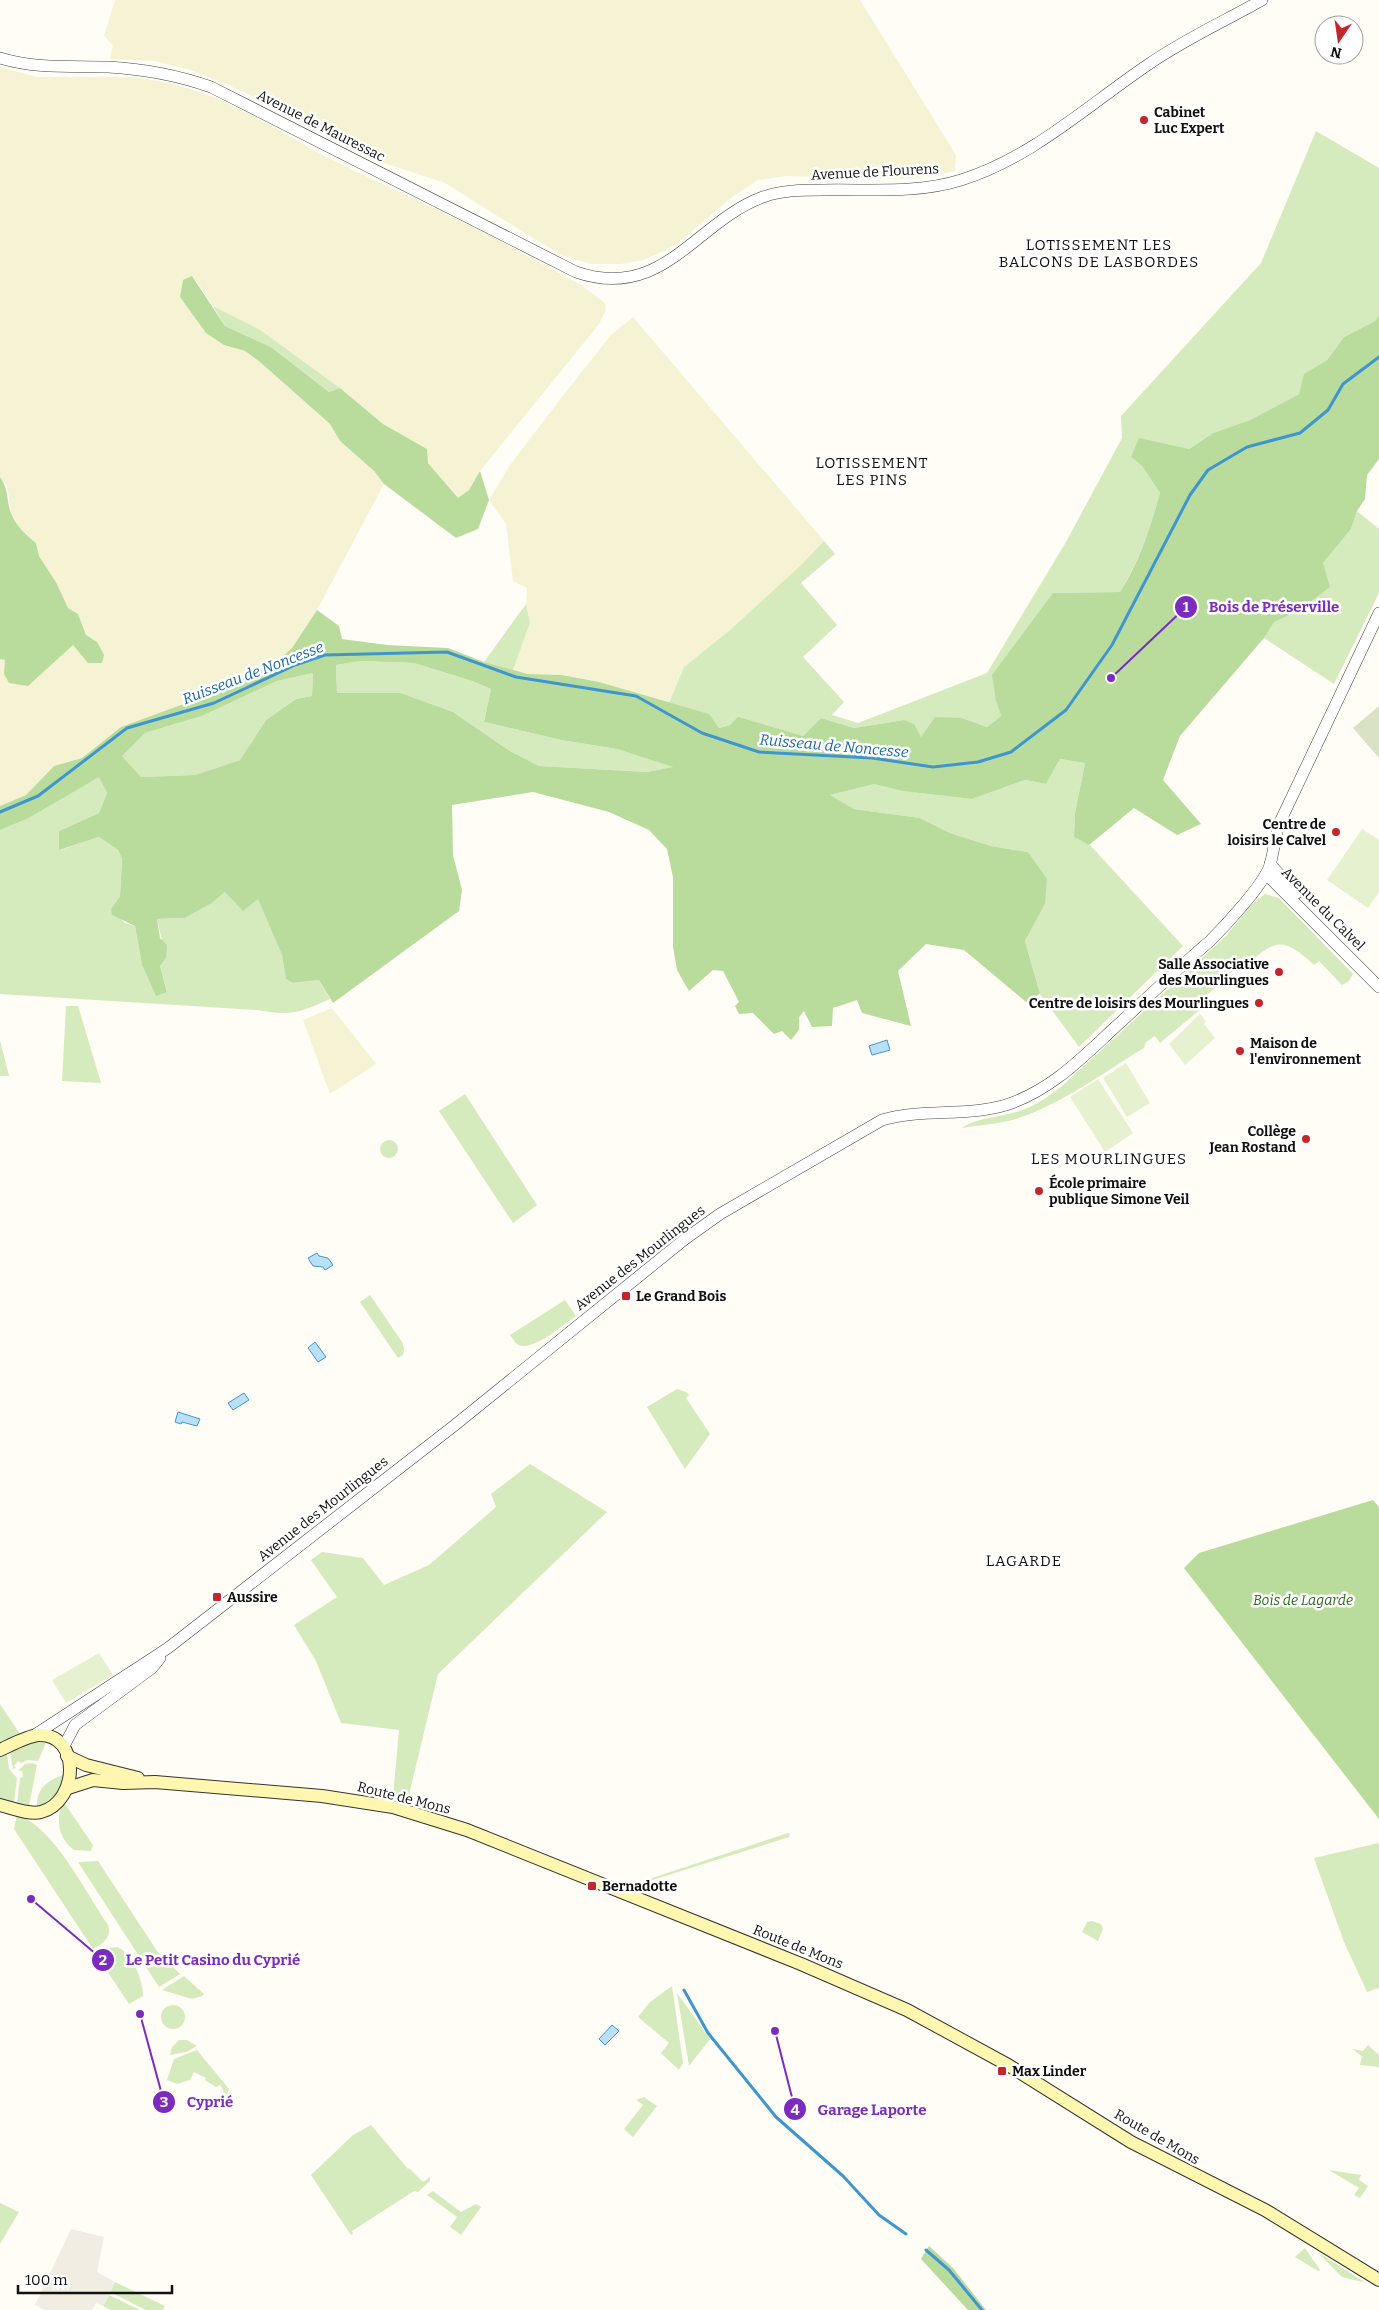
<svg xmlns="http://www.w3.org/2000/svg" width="1379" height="2310" viewBox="0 0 1379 2310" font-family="Bitter,serif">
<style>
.farmland{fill:#f6f3d4}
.green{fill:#d5ebbd}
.forest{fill:#b9dc9c;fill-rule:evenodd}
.cemetery{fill:#d9e3c4}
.pitch{fill:#e6f2cf}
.plaza{fill:#f1ede2}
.water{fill:#b9e0f7;stroke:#3f96cf}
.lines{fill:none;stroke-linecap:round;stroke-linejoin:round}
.stream{stroke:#3f96cf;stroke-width:3}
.tertiary-casing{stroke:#444;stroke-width:12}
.secondary-casing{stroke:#333;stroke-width:14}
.tertiary{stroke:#fff;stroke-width:11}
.secondary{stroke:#fff6b0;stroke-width:12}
.poi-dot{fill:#c4262e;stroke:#fff;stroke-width:2}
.labels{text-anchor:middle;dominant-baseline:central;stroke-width:5;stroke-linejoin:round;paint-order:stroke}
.poi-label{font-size:14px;font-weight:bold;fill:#111;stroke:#fff;text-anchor:start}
.street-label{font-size:14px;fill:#111;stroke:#fff}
.park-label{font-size:14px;font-style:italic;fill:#2f6b1f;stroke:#fff}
.neighbourhood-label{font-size:15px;letter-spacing:1px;fill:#111;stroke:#fff}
.water-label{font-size:15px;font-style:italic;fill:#1768a6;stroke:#fff}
.leader{fill:none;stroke:#7b2cbf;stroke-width:2}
.callout-dot{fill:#7b2cbf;stroke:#fff;stroke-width:2}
.mark-label{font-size:15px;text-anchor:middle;font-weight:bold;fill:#fff}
.callout-label{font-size:15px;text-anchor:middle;font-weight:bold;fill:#7b2cbf;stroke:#fff;stroke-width:5;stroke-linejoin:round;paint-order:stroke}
</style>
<rect width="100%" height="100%" fill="#fffdf5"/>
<!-- farmland -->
<g class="farmland">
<path d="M115,0H860L956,155L955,171L930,176L901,179L786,176L758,180L732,197L678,243L664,251L643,260L621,264H592L566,257L541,243L445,183L372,159L246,93L194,71L155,61L110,59L113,45L104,36Z"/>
<path d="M0,67L37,77H135L175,84L214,97L254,116L324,156L485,233L581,285L605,303L606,310L599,324L480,471L469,490L458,498L428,463L427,449L383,424L340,388L259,329L213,306L193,276L224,345L245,351L260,362L330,424L340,441L374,471L384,484L317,610L292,648L273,665L208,695L121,727L82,758L54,766L26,795L0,806V659L5,660L73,645L97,643L86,635L78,614L68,608L57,584L39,556L36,543L23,533L11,513L7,485L0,477Z"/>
<path d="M633,317L824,541L801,565L730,630L684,667L669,703L599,682L562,675L529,674L513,670L530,623L526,604L527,588L513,581L506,524L489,500L510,465L565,393L611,335Z"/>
<path d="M332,1008L376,1064L330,1094L303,1020Z"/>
</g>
<!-- green -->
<g class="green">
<path d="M1316,131L1379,168V315L1375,321L1344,337L1327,360L1305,374L1299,394L1250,420L1213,433L1189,449L1131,457L1142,466L1160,493C1150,529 1139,561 1120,592L1053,593L996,701L1001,716L987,727L962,718L921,737L904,720L854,728L821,718L803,736L730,725L719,728L708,714L669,703L684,667L730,630L801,565L824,541L835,554L801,583L837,625L803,657L844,702L832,715L858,723L987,673L1066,542L1122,438L1121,416L1261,263Z"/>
<path d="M213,306L259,329L340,388L329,392L271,347L225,326Z"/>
<path d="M1357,511L1379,529V593L1334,684L1264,638L1274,621L1298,611L1322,564L1351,529Z"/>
<path d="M526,604L530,623L513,670L484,662Z"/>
<path d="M361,661L414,663L472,681L491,689L484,722L561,740L617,749L674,767L647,772L539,766L510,751L453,712L401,693H337L336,665Z"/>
<path d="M313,673L312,696L296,699L266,720L240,760L195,775L141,777L121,755L145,733L202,716L277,681Z"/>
<path d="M1060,759L1085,763L1075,813L1074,837L1090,845L1183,946L1079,1047L1040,994L1025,941L1045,904L1028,852L991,846L950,833L920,818L854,809L829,795L874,784L902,791L972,799L1025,780L1046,784Z"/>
<path d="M99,776L107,793L99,813L59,831L60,850L99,837L118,850L122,859L120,896L111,909L125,923L135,926L142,965L156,995L167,991L160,966L166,958L157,919L185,918L212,903L225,892L258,898L282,955L286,979L293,983L319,980L330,999C299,1013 292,1016 257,1010L0,994V830L27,819Z"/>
<path d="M1265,894L1279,898L1353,974L1349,981L1342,985L1319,961L1314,965C1282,936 1275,939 1245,967L1241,963L1204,998L1208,1003L1160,1043L1155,1036L1146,1042L1144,1048C1103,1073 1062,1104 1016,1119C999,1124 980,1125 962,1128C971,1119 1007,1116 1022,1110C1037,1105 1049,1096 1062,1086L1227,935L1251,905Z"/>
<path d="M66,1006H78L101,1083L62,1081Z"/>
<path d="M0,1040L9,1076H0Z"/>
<path d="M465,1094L537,1205L513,1223L439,1111Z"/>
<circle cx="389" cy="1149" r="9"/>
<path d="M370,1295L402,1342L404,1349L403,1355L398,1358L360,1302Z"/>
<path d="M565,1300L576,1316C564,1324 531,1354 517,1344C514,1342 512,1337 510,1335Z"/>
<path d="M677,1389L686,1392L689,1395L686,1398L710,1434L685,1469L647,1407Z"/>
<path d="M530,1464L607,1512L438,1674L408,1799L393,1796L399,1730L341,1723L316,1661L294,1625L337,1597L311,1560L322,1552L363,1558L384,1585L429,1565L496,1507L491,1494Z"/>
<path d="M0,1704L20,1734L0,1743Z"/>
<path d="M33,1742L46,1743L38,1761L28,1760L21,1763L18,1761L14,1766L16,1768L13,1769L10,1752Z"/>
<path d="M7,1753L9,1769L17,1778L14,1802L0,1799V1755Z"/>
<path d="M32,1763L37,1765L29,1806L17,1803L20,1778L23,1777L22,1771H18L25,1764Z"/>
<path d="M63,1775L66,1776C60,1790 53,1803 37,1806C36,1789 48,1780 63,1775Z"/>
<path d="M63,1801L93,1845L91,1851L74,1850C57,1837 56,1819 63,1801Z"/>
<path d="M17,1814C55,1829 84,1890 108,1925C112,1938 103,1943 93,1949L14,1829Z"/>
<path d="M788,1833L790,1834L789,1837L643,1883V1881Z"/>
<path d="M1379,1843V1988L1367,1992L1344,1942L1314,1858Z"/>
<path d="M98,1861L157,1951L180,1974L159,1987L78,1862Z"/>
<path d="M1092,1921L1101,1924L1103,1929L1098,1941L1082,1932L1087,1922Z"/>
<path d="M117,1947C132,1952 143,1981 143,1996L129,2004L97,1956L110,1948Z"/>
<path d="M184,1976L204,1994L202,1996L192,1999L162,1990Z"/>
<path d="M672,1986L683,2063L679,2070L661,2053L669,2043L638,2017L650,2002Z"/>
<path d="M677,1993L710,2039L689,2066Z"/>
<circle cx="173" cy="2017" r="12"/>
<path d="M179,2040H187L197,2046L186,2052L170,2055L172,2047Z"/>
<path d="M1368,2045L1379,2055V2067L1360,2065L1362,2056L1352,2049L1363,2051Z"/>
<path d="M197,2050L229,2089L227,2096L220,2085L216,2087L205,2080L206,2078L194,2072L190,2080L177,2084L167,2080L174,2059Z"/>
<path d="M644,2097L657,2106L633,2137L624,2129L643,2105L636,2100Z"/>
<path d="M371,2125L408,2169L409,2168L423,2182L430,2177V2181L418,2192L414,2191L352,2231L353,2234L351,2235L311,2175L353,2135Z"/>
<path d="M1329,2170L1361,2175L1359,2180L1368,2186L1360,2198L1354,2195L1359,2188Z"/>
<path d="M433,2191L461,2212L476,2204L481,2207L461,2235L450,2227L457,2217L427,2195Z"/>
<path d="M0,2203L19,2212L0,2244Z"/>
<path d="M1305,2248L1320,2270L1318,2271L1295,2257Z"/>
<path d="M1316,2251L1366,2283L1342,2277Z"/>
<path d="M115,2282L165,2306L163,2310H146L110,2292Z"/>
<path d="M109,2295L140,2310H111L103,2306Z"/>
</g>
<!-- forest -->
<g class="forest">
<path d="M192,276L225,326L271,347L329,392L340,388L383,424L427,449L428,463L458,498L469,490L480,471L489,500L478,529L456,538L384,484L374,471L340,441L330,424L260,362L245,351L224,345L206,333L180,297L183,280Z"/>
<path d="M1379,315V459L1367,475L1365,499L1357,511L1351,529L1323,563L1330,587L1298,611L1274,622L1264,638L1180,736L1163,780L1201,824L1177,835L1134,808L1089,845L1074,837L1075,813L1085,763L1060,759L1046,784L1025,780L972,799L902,791L874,784L830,795L854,809L920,818L950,833L991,846L1028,852L1047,879L1045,904L1025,941L1040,994L1026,1002L964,950L926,944L898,971L911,1026L862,1013L857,1000L833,1008L832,1026L812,1027L804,1011L799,1017V1030L791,1040L782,1031L774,1034L753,1013L739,1014L735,1006L739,1002L723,971L713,970L689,991L677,970L673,947V877L667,849L649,830L609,812L533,792L452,805L453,855L462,890L459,911L333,1003L319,980L293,983L286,979L282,955L258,899L243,911L225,892L212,903L185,918L157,919L160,938L167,945L166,958L160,966L167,992L156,996L142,965L135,926L112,915L111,909L120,896L122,859L118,850L99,837L59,850V831L99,813L107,793L99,777L27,819L0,830V806L26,795L54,766L82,758L121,727L208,695L273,665L292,648L317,610L339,626L342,639L387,645L448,648L484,662L528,674L562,675L599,682L709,714L719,728L730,725L738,717L803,736L821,718L854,728L904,720L914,724L921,737L935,717L962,718L987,727L1001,716L996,701L992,675L1053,593L1120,592C1140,561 1150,528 1160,493L1142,466L1131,457L1139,438L1189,449L1213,433L1250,420L1299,394L1304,374L1327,360L1344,337L1375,321ZM361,661L414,663L472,681L491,689L484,722L561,740L617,749L673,767L647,772L539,766L510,751L453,712L401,693H337L336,665ZM313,673L312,696L296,699L266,720L240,760L195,775L141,777L122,756L145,733L202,716L277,681Z"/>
<path d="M0,477C9,489 6,500 11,513C16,526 26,535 36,543L39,556L57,584L68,608L78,614L86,635L97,642L104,655L102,663H88L73,645L28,686L9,683L4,674L5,660L0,659Z"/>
<path d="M1373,1500L1379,1507V1819L1184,1568L1199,1553Z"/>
<path d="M929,2246L953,2268L986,2310H968L921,2259Z"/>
</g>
<!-- cemetery -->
<path class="cemetery" d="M1379,706V758L1353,728Z"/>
<!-- pitch -->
<g class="pitch">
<path d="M1362,829L1379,840V892L1368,908L1327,880Z"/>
<path d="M1200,1014L1206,1021L1204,1024L1215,1038L1185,1065L1169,1044Z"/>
<path d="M1126,1063L1150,1103L1127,1117L1103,1078Z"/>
<path d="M1098,1079L1133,1133L1105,1152L1070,1097Z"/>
<path d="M99,1653L113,1675L66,1703L52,1680Z"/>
</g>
<!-- plaza -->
<path class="plaza" d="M71,2229L104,2237L97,2272L115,2282L103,2306L96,2303L92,2310H45L35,2305Z"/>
<!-- water -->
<g class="water">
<path d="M887,1040L890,1050L872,1055L869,1046Z"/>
<path d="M317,1253L319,1256L328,1258L333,1265L325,1270L323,1267L313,1266L308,1258Z"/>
<path d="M315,1342L326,1357L318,1362L308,1348Z"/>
<path d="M244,1393L249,1400L233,1410L228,1403Z"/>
<path d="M178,1412L200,1419L197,1426L182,1422L181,1424L175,1422Z"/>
<path d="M612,2025L619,2031L605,2045L599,2039Z"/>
</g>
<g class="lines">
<!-- stream -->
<g class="stream">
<path d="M0,812L38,796L127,728L214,703L295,665L325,655L447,652L516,677L636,696L702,733L759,752L872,758L933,767L978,762L1011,752L1066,710L1112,645L1190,495L1208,470L1247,447L1300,433L1328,410L1343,384L1379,357"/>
<path d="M684,1990L708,2033L776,2117L843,2176L879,2215L906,2234"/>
<path d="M926,2250L949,2270L982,2310"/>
</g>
<defs>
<g id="tertiary">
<path d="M0,58C36,69 71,66 108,67C143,69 177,75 211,87L576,272C663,302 695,222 763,197C782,190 803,190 823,190C869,189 917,194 961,180C1032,158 1088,105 1149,64C1185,39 1225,21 1262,0"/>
<path d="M1270,864L1297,893"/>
<path d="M1266,874L1379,987"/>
<path d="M33,1736L168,1648L455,1425L685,1239L720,1214L882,1120C924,1108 965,1117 1006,1105C1049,1091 1079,1061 1111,1031C1144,1001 1176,970 1210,941C1226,925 1261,887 1269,868C1274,854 1274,838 1280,822L1379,613"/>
<path d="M64,1746L75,1725L152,1668L160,1658"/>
</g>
<g id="secondary">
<path d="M0,1750C11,1745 27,1736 39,1735C81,1734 79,1802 41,1812C29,1815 12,1808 0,1805"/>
<path d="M67,1756L86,1765L138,1778"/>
<path d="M68,1788L93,1780L123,1783L155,1782L322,1796L393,1807L467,1830L801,1964L907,2010L1008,2065L1131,2142L1265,2210L1379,2280"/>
</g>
</defs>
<!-- tertiary casing -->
<use href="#tertiary" class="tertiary-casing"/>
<!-- secondary casing -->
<use href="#secondary" class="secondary-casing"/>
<!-- tertiary -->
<use href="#tertiary" class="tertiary"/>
<!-- secondary -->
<use href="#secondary" class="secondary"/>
</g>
<!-- markers -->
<g class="poi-dot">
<circle cx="1144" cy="120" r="5"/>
<circle cx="1336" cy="832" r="5"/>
<circle cx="1279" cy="972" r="5"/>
<circle cx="1259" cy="1003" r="5"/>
<circle cx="1240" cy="1051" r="5"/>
<circle cx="1306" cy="1139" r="5"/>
<circle cx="1039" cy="1191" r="5"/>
<rect x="621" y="1291" width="10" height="10" rx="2.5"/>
<rect x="212" y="1592" width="10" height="10" rx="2.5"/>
<rect x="587" y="1881" width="10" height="10" rx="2.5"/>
<rect x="997" y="2066" width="10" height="10" rx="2.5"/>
</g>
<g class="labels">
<!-- poi labels -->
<g class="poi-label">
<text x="1154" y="112">Cabinet<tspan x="1154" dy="16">Luc Expert</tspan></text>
<text x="1326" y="824" text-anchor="end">Centre de<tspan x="1326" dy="16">loisirs le Calvel</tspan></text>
<text x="1269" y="964" text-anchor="end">Salle Associative<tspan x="1269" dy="16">des Mourlingues</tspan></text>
<text x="1249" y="1003" text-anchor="end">Centre de loisirs des Mourlingues</text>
<text x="1250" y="1043">Maison de<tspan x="1250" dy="16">l'environnement</tspan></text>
<text x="1296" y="1131" text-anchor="end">Collège<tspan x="1296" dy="16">Jean Rostand</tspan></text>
<text x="1049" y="1183">École primaire<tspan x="1049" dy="16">publique Simone Veil</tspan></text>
<text x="636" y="1296">Le Grand Bois</text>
<text x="227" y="1597">Aussire</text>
<text x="602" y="1886">Bernadotte</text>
<text x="1012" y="2071">Max Linder</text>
</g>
<!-- street labels -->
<g class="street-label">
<text transform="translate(321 126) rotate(27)">Avenue de Mauressac</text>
<text transform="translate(875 172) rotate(-3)">Avenue de Flourens</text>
<text transform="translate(1323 909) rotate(45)">Avenue du Calvel</text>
<text transform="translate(640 1258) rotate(-38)">Avenue des Mourlingues</text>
<text transform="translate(323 1509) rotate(-38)">Avenue des Mourlingues</text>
<text transform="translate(404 1798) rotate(14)">Route de Mons</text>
<text transform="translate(798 1947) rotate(22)">Route de Mons</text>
<text transform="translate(1157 2137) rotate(30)">Route de Mons</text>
</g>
<!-- park labels -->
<g class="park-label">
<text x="1303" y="1600">Bois de Lagarde</text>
</g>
<!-- neighbourhood labels -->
<g class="neighbourhood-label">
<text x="1099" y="245">LOTISSEMENT LES<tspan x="1099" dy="17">BALCONS DE LASBORDES</tspan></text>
<text x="872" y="463">LOTISSEMENT<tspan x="872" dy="17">LES PINS</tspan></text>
<text x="1109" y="1159">LES MOURLINGUES</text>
<text x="1024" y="1561">LAGARDE</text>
</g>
<!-- water labels -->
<g class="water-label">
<text transform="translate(253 673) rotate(-21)">Ruisseau de Noncesse</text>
<text transform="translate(834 746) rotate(5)">Ruisseau de Noncesse</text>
</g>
</g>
<!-- callouts -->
<path class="leader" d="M1111 678L1186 607M31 1899L103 1960M140 2014L164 2102M775 2031L795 2109"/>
<g class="callout-dot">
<circle cx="1111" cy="678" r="5"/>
<circle cx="31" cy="1899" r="5"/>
<circle cx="140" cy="2014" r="5"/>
<circle cx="775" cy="2031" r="5"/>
<circle cx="1186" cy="607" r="12"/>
<circle cx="103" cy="1960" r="12"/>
<circle cx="164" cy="2102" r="12"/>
<circle cx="795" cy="2109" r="12"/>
</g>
<g class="mark-label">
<text x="1186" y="612">1</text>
<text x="103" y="1965">2</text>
<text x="164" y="2107">3</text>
<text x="795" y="2115">4</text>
</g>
<g class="callout-label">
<text x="1274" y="612">Bois de Préserville</text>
<text x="213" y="1965">Le Petit Casino du Cyprié</text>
<text x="210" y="2107">Cyprié</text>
<text x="872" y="2115">Garage Laporte</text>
</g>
<!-- north arrow -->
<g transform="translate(1339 40) rotate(193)"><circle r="24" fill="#ffffff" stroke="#a0a0a0"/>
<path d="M0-4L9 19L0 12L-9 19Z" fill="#c4262e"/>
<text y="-8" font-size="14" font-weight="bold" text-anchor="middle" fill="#111111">N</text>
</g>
<!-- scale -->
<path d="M18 2285v8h154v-8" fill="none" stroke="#111111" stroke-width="2.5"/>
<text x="25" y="2285" font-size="15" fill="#111111" stroke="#ffffff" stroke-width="4" paint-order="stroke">100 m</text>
</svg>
